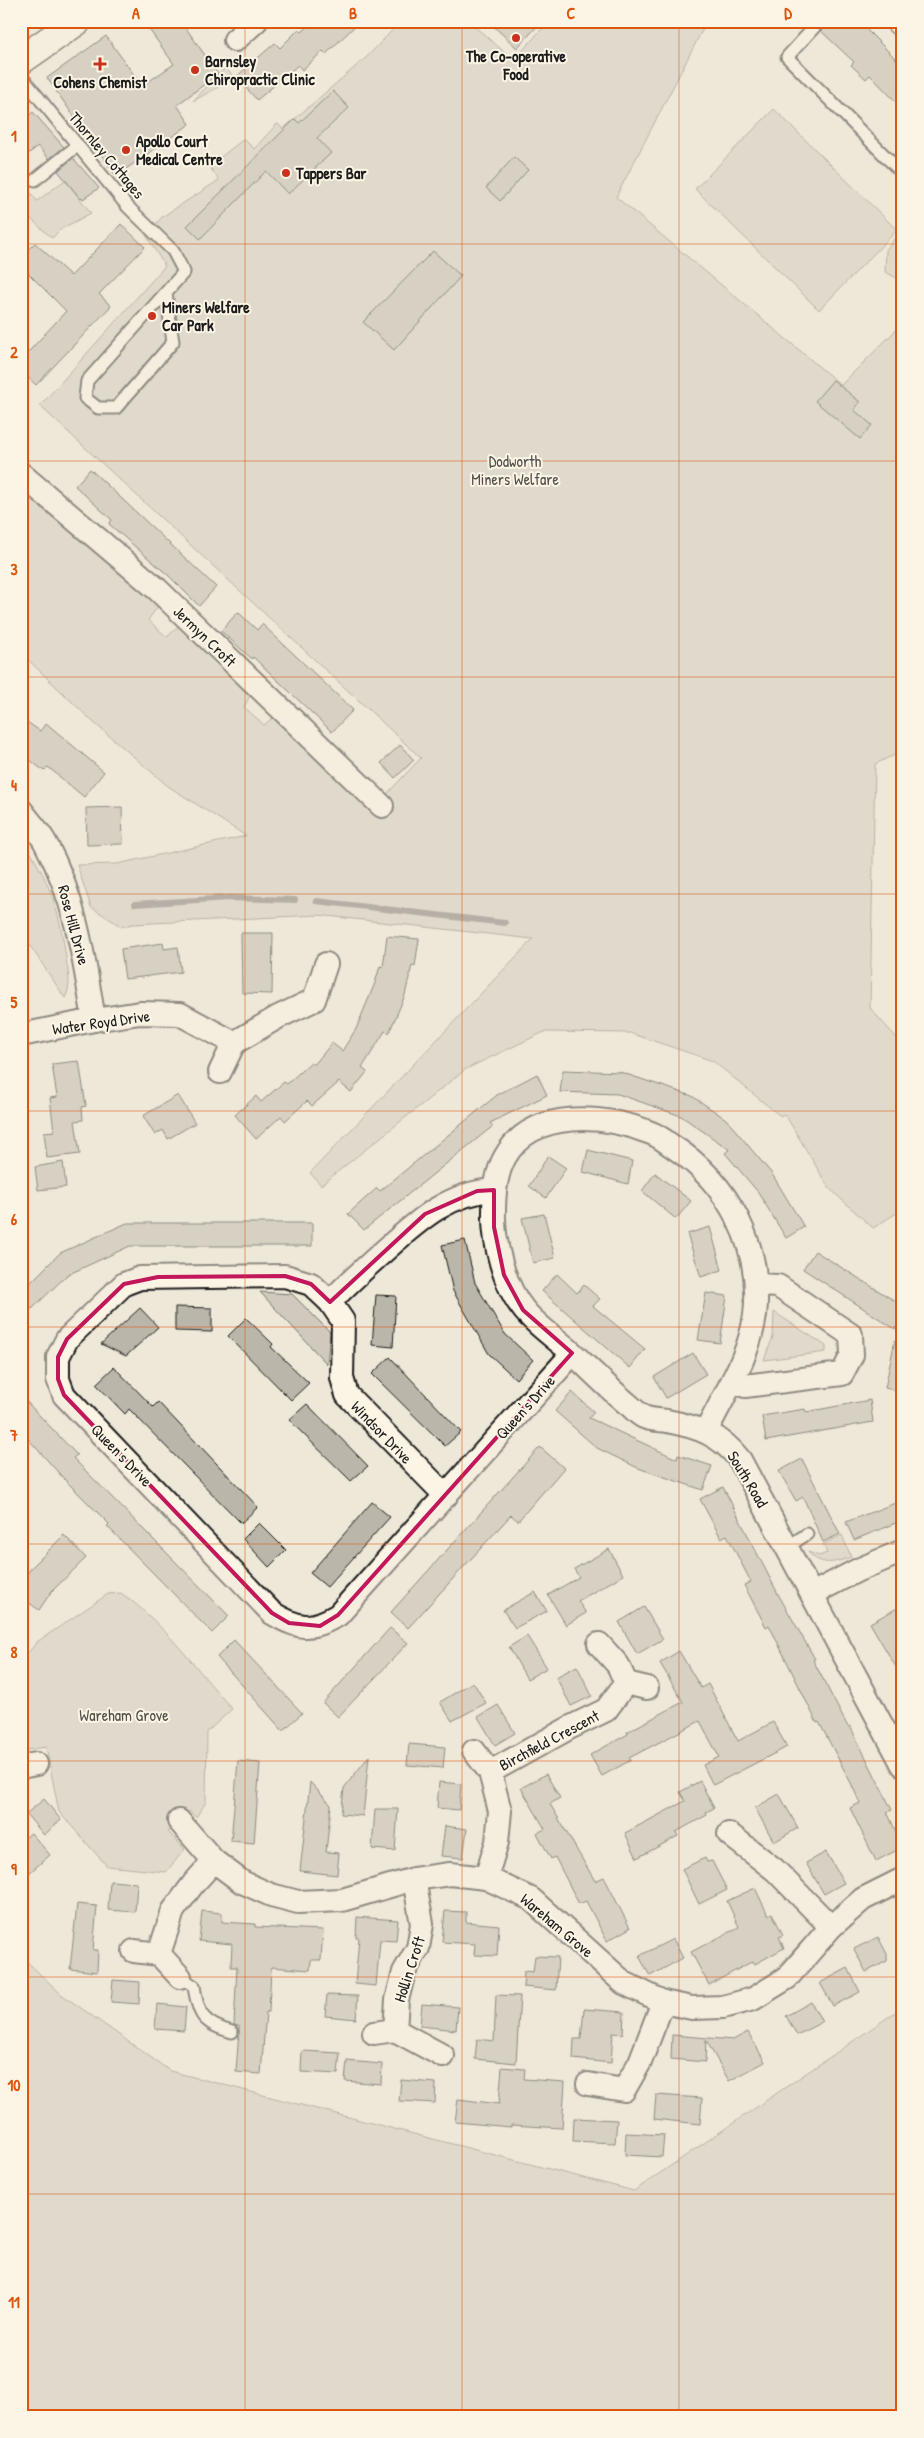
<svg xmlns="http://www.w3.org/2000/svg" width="924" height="2438" viewBox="0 0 924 2438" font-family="'Patrick Hand',sans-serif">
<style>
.green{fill:#cfcabd;stroke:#76736c}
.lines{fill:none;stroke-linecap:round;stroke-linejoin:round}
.stream{stroke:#6f6c67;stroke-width:6}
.building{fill:#bab6aa;stroke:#1c1c1c}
.lane-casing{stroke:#1c1c1c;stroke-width:15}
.street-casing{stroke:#1c1c1c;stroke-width:26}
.secondary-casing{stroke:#1c1c1c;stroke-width:31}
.lane{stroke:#fcf5e5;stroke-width:11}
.street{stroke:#fcf5e5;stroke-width:22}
.secondary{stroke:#fcf5e5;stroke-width:28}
.marked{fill:none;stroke:#c2185b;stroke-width:4;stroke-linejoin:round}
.grid{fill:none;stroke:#de560d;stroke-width:1;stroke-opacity:0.55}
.poi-dot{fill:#c8321e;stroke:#fcf5e5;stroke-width:2}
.labels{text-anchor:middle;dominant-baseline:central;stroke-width:4;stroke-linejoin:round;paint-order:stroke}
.poi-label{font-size:16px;font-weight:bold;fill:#1c1c1c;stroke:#fcf5e5;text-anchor:start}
.street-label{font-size:16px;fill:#1c1c1c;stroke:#fcf5e5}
.park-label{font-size:16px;fill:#52504c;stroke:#fcf5e5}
.neatline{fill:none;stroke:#de560d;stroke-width:2}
.grid-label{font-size:16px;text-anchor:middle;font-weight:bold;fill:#de560d}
</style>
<rect width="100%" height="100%" fill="#eee8d9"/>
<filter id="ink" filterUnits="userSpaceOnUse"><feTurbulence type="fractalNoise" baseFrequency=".02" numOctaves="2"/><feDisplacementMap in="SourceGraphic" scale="10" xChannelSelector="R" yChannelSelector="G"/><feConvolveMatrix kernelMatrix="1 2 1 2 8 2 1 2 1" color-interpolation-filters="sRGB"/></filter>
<g filter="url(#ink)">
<!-- green -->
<g class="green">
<path d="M401,21H468L514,60L549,21H707L616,197L841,385L903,323V751L875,764L870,1008L903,1045L898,1142L903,1154V1209L873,1228L829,1188L786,1116L779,1115L713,1061L630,1033L544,1032L466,1069L321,1185L310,1173L533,939L318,915L132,924L122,927L91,907L77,865L117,864L246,836L168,786L92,721L21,653V484L159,605L148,620L167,637L181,624L252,692L244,707L264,725L276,715L382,799L421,758L40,406L165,266L146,235L162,217L219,180L209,166L244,139L254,149L276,125L278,124L283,129L368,56Z"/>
<path d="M225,68L235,78L193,101Z"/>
<path d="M774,109L897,230L819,310L695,189Z"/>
<path d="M21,180L37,201L65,180L91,213L61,229L52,238L21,210Z"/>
<path d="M903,227V281L885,272L886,250Z"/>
<path d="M21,837C49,880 59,907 66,958C68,973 72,984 65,998L21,932Z"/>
<path d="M260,1292L292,1294L330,1332L327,1364Z"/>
<path d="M774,1312L826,1346V1352L764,1360L773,1337Z"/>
<path d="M842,1535L851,1557C835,1563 821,1567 808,1552L819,1556L827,1553L823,1544Z"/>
<path d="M121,1593C164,1623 197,1670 232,1709L207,1732L206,1802L196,1817L189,1811L168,1832L185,1849L166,1872L107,1866L59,1812L46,1747L21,1751V1661L37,1642L108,1594Z"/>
<path d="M804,1939L806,1947L784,1970L767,1979Z"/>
<path d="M21,1956L61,1994L170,2071L634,2191L903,2007V2417H21Z"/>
</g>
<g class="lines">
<!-- stream -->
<g class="stream">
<path d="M316,901L505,923"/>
<path d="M135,904L229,898L295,900"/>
</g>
</g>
<!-- building -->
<g class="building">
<path d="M143,21H181L218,74L177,105L190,124L116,176L47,78L106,36L142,86L174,64Z"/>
<path d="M314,21H360L326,54L323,51L302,70L298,65L257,100L236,77L275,43L280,48L299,29L302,32Z"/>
<path d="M488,21H542L517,48Z"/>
<path d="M827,21H858L903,66V109L870,75L866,79L851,65L854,62L821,31Z"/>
<path d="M333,91L349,108L317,138L331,153L288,194L266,171L200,239L187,226L295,119L299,123Z"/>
<path d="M33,112L64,147L49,159L38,146L21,160V122Z"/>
<path d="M514,157L528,170L500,201L486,188Z"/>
<path d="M73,158L99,188L83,199L80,198L58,171Z"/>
<path d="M121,224L145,247L99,294L111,306L36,385L21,371V360L66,311L21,266V256L35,243L71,276Z"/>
<path d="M433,251L461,276L394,350L363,322Z"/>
<path d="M833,380L860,402L854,410L872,425L860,439L815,401Z"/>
<path d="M90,469L216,587L199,606L169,576L109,524L112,520L75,486Z"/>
<path d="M238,612L257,630L262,624L353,710L332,732L253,657L252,659L221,631Z"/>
<path d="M21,718L40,731L46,723L104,772L84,797L48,767L44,771L21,753Z"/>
<path d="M400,745L414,760L395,778L381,763Z"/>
<path d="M122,807L123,844L87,845L86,808Z"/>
<path d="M241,933H273L272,994L242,993Z"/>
<path d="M387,936L419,939L415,966L412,965L405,995L389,1033L385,1031L362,1068L367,1072L351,1092L339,1082L312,1106L307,1101L285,1121L281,1116L256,1139L235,1115L256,1096L261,1102L284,1082L287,1084L311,1062L314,1065L332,1043L342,1051L356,1029L375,983L380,966L383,967Z"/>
<path d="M163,943L164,949L178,947L181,972L125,979L121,949Z"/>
<path d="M79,1061L86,1106L82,1107L83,1120L75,1121L80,1154L47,1158L44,1132L54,1131L50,1098L57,1097L52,1064Z"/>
<path d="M563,1070L620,1072L692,1096L726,1119L772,1174L804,1227L786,1238L758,1192L725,1153L730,1150L681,1116L618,1094L560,1092Z"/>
<path d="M537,1074L547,1095L490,1123L493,1126L364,1230L348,1214L377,1188L380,1191L497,1095Z"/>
<path d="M178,1095L195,1123L168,1139L163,1130L155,1135L143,1116Z"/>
<path d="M588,1150L632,1161L628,1184L583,1172Z"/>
<path d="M548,1156L566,1168L546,1198L529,1186Z"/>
<path d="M63,1162L66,1187L38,1190L35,1167Z"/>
<path d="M655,1173L691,1201L676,1219L642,1191Z"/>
<path d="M544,1214L555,1258L533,1263L522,1218Z"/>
<path d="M127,1223H312V1246H130L67,1275L32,1309L31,1308L21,1317V1292L60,1253Z"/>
<path d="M710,1227L722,1270L701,1277L687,1234Z"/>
<path d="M465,1240L475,1283L505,1334L533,1360L516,1379L489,1354L453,1291L442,1245Z"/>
<path d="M815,1251L903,1306V1318L895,1329L803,1269Z"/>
<path d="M557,1274L577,1293L584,1285L600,1299L593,1306L645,1349L630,1368L542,1291Z"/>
<path d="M706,1293L727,1296L720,1343L698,1340Z"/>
<path d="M376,1295L396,1296L393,1347L372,1345Z"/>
<path d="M175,1307L212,1308V1332L175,1331Z"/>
<path d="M140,1308L158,1327L126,1356L101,1344Z"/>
<path d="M246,1318L273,1344L271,1347L309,1383L291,1400L228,1336Z"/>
<path d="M895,1340H903V1392L885,1388Z"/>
<path d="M693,1353L706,1374L666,1398L654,1377Z"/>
<path d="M390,1357L461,1432L445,1446L372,1374Z"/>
<path d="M114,1367L153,1407L158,1402L258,1507L241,1523L129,1409L125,1414L96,1384Z"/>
<path d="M572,1392L594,1412L589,1418L677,1459L678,1455L712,1466L703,1490L638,1468L597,1448L555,1411Z"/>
<path d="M21,1396L77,1455L73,1458L229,1616L212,1633L107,1526L109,1524L66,1481L21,1431Z"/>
<path d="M870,1400L873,1422L766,1441L762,1416L805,1409L806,1412Z"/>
<path d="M307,1404L368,1466L351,1481L289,1420Z"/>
<path d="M540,1447L564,1468L518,1521L511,1515L408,1628L391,1612Z"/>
<path d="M802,1459L840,1534L823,1542L803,1497L796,1501L779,1471Z"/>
<path d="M723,1487L778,1594L815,1659L813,1660L848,1727L850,1726L892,1810L887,1812L903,1847L876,1861L850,1808L860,1803L851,1783L819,1722L817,1723L769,1625L766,1627L744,1585L751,1582L727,1535L721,1538L700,1499Z"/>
<path d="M903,1500V1520L854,1540L846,1522Z"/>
<path d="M372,1502L390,1517L327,1587L310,1573Z"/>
<path d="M259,1523L286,1550L269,1567L243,1539Z"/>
<path d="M64,1535L86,1558L51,1592L39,1610L21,1597V1582L32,1567Z"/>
<path d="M609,1549L623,1575L578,1601L586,1613L566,1625L548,1595L579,1577L574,1569Z"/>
<path d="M535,1592L547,1611L515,1628L503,1610Z"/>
<path d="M903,1605V1679L870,1623Z"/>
<path d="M644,1607L663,1639L637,1654L619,1622Z"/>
<path d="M390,1628L408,1643L338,1717L323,1703Z"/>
<path d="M527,1636L547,1668L527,1679L509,1647Z"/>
<path d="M234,1640L302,1713L283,1731L217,1657Z"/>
<path d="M679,1651L701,1688L708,1684L738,1741L773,1722L787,1747L713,1785L703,1765L719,1757L700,1721L629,1758L631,1760L602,1776L590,1755L628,1734L627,1732L683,1702L660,1663Z"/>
<path d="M577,1666L592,1696L571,1706L556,1677Z"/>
<path d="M473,1682L486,1703L452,1721L440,1702Z"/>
<path d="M498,1705L515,1733L495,1745L478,1717Z"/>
<path d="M409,1744L445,1747L443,1768L407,1765Z"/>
<path d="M369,1756L363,1816L341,1814L344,1788Z"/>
<path d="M238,1761L260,1763L254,1843L231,1841Z"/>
<path d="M546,1774L560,1798L550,1804L595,1881L604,1877L630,1928L607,1941L586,1901L579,1904L555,1857L551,1859L537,1833L545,1829L521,1788Z"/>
<path d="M700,1781L714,1808L706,1812L707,1815L676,1832L678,1836L637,1858L625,1833L685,1801L680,1792Z"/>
<path d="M310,1782L331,1805L326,1852L339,1853L337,1875L300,1871Z"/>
<path d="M439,1782L461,1784L459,1810L437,1808Z"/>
<path d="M779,1794L798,1828L774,1842L755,1808Z"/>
<path d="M44,1799L61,1820L44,1835L26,1814Z"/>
<path d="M375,1809H398L395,1851L372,1849Z"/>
<path d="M445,1826L467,1829L463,1858L441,1856Z"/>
<path d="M31,1833L50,1855L21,1880V1841Z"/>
<path d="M826,1852L844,1883L824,1894L806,1863Z"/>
<path d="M705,1858L707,1862L712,1861L727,1890L699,1904L682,1869Z"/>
<path d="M110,1881L137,1883L135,1912L108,1910Z"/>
<path d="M755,1888L768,1915L772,1913L783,1935L779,1937L784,1948L755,1964L753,1961L709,1985L691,1952L739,1927L727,1901Z"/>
<path d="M77,1904L97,1906L93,1950H98L97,1972L70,1969Z"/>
<path d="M202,1911L222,1913V1922L255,1924V1927L323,1930L321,1960H311L310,1970L271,1967L269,2012H266L261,2074L236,2072L239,2031V2026L234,2025L237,1967H231L232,1944L199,1941Z"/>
<path d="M445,1911L466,1912V1922L499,1925L497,1956L474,1955L475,1944L442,1942Z"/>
<path d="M357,1917L398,1920L396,1941L380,1940L376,1986L355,1984L359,1938H356Z"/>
<path d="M878,1937L887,1954V1961L866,1972L854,1949Z"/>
<path d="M673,1939L683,1958L650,1976L639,1956Z"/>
<path d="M535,1956L558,1957L556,1990L523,1987L524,1971L533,1972Z"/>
<path d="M848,1968L860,1992L833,2006L820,1983Z"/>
<path d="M113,1980L140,1982L139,2004L111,2002Z"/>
<path d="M327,1995L358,1996L356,2019L325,2016Z"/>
<path d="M496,1995L520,1996L516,2063L475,2059L477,2039L494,2041Z"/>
<path d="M811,2002L822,2022L797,2035L786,2016Z"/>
<path d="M157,2004L186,2007L184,2031L155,2029Z"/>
<path d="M422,2004L458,2007L456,2030L420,2026Z"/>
<path d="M584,2009L624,2012L623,2034L613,2033L611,2063L573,2059L574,2039H581Z"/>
<path d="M748,2032L765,2062L729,2081L706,2040L705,2062L671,2059L672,2035L733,2040Z"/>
<path d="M302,2051L340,2053L338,2074L301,2072Z"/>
<path d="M347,2061L382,2064L381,2084L345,2081Z"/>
<path d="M502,2067L525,2069L524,2079L565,2082L562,2128L511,2125V2127L455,2122L458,2099L499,2104Z"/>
<path d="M401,2080L436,2083L435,2103L399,2101Z"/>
<path d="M656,2095L702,2098L700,2124L654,2119Z"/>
<path d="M574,2118L617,2120L615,2143L573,2141Z"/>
<path d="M626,2133L664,2135L662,2157L625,2155Z"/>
</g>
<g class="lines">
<defs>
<g id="lane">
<path d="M820,21L787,57L903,174"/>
<path d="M21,76L128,207L173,251L184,272L87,381L85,398L98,408H116L173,342L166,293"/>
<path d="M35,180L78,145"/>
<path d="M787,1547L807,1534"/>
<path d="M180,1977L194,1986C198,2015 203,2024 232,2032"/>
</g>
<g id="street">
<path d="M235,40L256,21"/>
<path d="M21,474L157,589L382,806"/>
<path d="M21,810C29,821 40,832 46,844C76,900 84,959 94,1020"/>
<path d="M21,1035L94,1020L140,1013L180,1014L234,1043L278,1017L314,1000L326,964"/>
<path d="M220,1072L234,1043"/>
<path d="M330,1302C347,1284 365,1268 383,1252C417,1222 447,1193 494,1190"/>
<path d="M734,1381L745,1386L842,1374L852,1355L851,1335L778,1286L756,1285"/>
<path d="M706,1432C725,1392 749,1359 755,1315C763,1247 728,1182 672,1146C665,1141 659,1136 651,1133C606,1115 533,1107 505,1157C496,1173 494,1194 494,1212C493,1242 504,1286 524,1310C536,1325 555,1338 570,1351C590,1369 608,1388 629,1405C634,1409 639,1415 644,1417C650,1420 660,1420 667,1421C698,1427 720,1434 740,1460L903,1765"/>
<path d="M446,1496L347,1395L342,1378L343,1321L330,1302L311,1284L285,1276L140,1278L124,1284L67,1339L58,1357V1379L64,1395L272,1613C299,1629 310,1631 338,1615L565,1362L572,1353"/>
<path d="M812,1594L858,1570L903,1551"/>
<path d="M626,1683L647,1688"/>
<path d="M474,1751L490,1772"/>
<path d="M21,1767L36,1764"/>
<path d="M179,1821L214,1861L242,1882L271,1895L298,1902L342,1900L414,1879L450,1874L486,1878L531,1899L624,1983L663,2002L692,2008L723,2007L753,1999L787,1978L831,1927L863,1899L903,1879"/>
<path d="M729,1834L775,1870L831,1927"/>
<path d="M486,1878L497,1842L500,1811L490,1772L571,1727L606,1710L626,1683L618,1665L599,1644"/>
<path d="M414,1879L422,1924L418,1948L404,1972L397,2000L395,2030L443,2056"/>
<path d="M134,1951L159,1954L173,1911L194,1883L214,1861"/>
<path d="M159,1954L180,1977"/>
<path d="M374,2033L395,2030"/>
<path d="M588,2084L624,2090L640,2062L663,2002"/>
</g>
<g id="secondary">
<path d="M900,21L903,23"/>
<path d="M21,60L77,21"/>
</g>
</defs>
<!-- lane casing -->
<use href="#lane" class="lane-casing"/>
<!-- street casing -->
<use href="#street" class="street-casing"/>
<!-- secondary casing -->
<use href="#secondary" class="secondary-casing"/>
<!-- lane -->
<use href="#lane" class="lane"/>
<!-- street -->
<use href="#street" class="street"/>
<!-- secondary -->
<use href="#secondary" class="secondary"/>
</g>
</g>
<!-- marked area -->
<path d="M0 0H924V2438H0ZM494,1190V1227L504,1275L523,1310L572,1353L338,1615L320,1626L289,1623L272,1613L64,1395L58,1379V1357L67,1339L124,1284L158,1277L285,1276L311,1284L330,1302L425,1214L477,1191Z" fill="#eee8d9" fill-opacity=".55" fill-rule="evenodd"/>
<path class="marked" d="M494,1190V1227L504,1275L523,1310L572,1353L338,1615L320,1626L289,1623L272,1613L64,1395L58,1379V1357L67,1339L124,1284L158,1277L285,1276L311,1284L330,1302L425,1214L477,1191Z"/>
<!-- grid -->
<path class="grid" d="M245,21V2417M462,21V2417M679,21V2417M21,244H903M21,461H903M21,677H903M21,894H903M21,1111H903M21,1327H903M21,1544H903M21,1761H903M21,1977H903M21,2194H903"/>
<!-- markers -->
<g class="poi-dot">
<circle cx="516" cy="38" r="5"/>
<path d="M97.5 56.5h5v5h5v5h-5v5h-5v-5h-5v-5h5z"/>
<circle cx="195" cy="70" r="5"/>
<circle cx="126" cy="150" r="5"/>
<circle cx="286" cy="173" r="5"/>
<circle cx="152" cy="316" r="5"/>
</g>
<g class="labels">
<!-- poi labels -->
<g class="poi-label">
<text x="516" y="56" text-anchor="middle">The Co-operative<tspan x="516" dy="18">Food</tspan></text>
<text x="205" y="61">Barnsley<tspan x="205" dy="18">Chiropractic Clinic</tspan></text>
<text x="100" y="82" text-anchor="middle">Cohens Chemist</text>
<text x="136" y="141">Apollo Court<tspan x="136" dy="18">Medical Centre</tspan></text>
<text x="296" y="173">Tappers Bar</text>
<text x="162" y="307">Miners Welfare<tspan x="162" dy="18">Car Park</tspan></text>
</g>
<!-- street labels -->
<g class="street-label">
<text transform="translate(107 155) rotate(50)">Thornley Cottages</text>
<text transform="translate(205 636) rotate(44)">Jermyn Croft</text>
<text transform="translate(74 925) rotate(75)">Rose Hill Drive</text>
<text transform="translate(101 1022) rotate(-8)">Water Royd Drive</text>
<text transform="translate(525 1407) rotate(-48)">Queen's Drive</text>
<text transform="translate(382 1432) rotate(46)">Windsor Drive</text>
<text transform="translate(122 1455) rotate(46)">Queen's Drive</text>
<text transform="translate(748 1479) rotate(59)">South Road</text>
<text transform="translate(549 1740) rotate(-28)">Birchfield Crescent</text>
<text transform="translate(557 1925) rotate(40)">Wareham Grove</text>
<text transform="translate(409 1969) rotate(-72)">Hollin Croft</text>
</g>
<!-- park labels -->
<g class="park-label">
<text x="515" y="461">Dodworth<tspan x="515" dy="18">Miners Welfare</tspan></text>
<text x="124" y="1715">Wareham Grove</text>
</g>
</g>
<!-- margin -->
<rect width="924" height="2438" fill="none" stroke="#fcf5e5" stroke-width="55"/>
<rect x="28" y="28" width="868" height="2382" class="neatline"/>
<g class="grid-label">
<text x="136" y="19">A</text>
<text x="353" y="19">B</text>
<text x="571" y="19">C</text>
<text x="788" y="19">D</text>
<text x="14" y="142">1</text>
<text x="14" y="358">2</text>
<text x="14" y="575">3</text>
<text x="14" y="791">4</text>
<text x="14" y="1008">5</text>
<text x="14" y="1225">6</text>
<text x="14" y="1441">7</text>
<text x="14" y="1658">8</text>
<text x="14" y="1875">9</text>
<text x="14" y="2091">10</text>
<text x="14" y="2308">11</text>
</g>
</svg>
